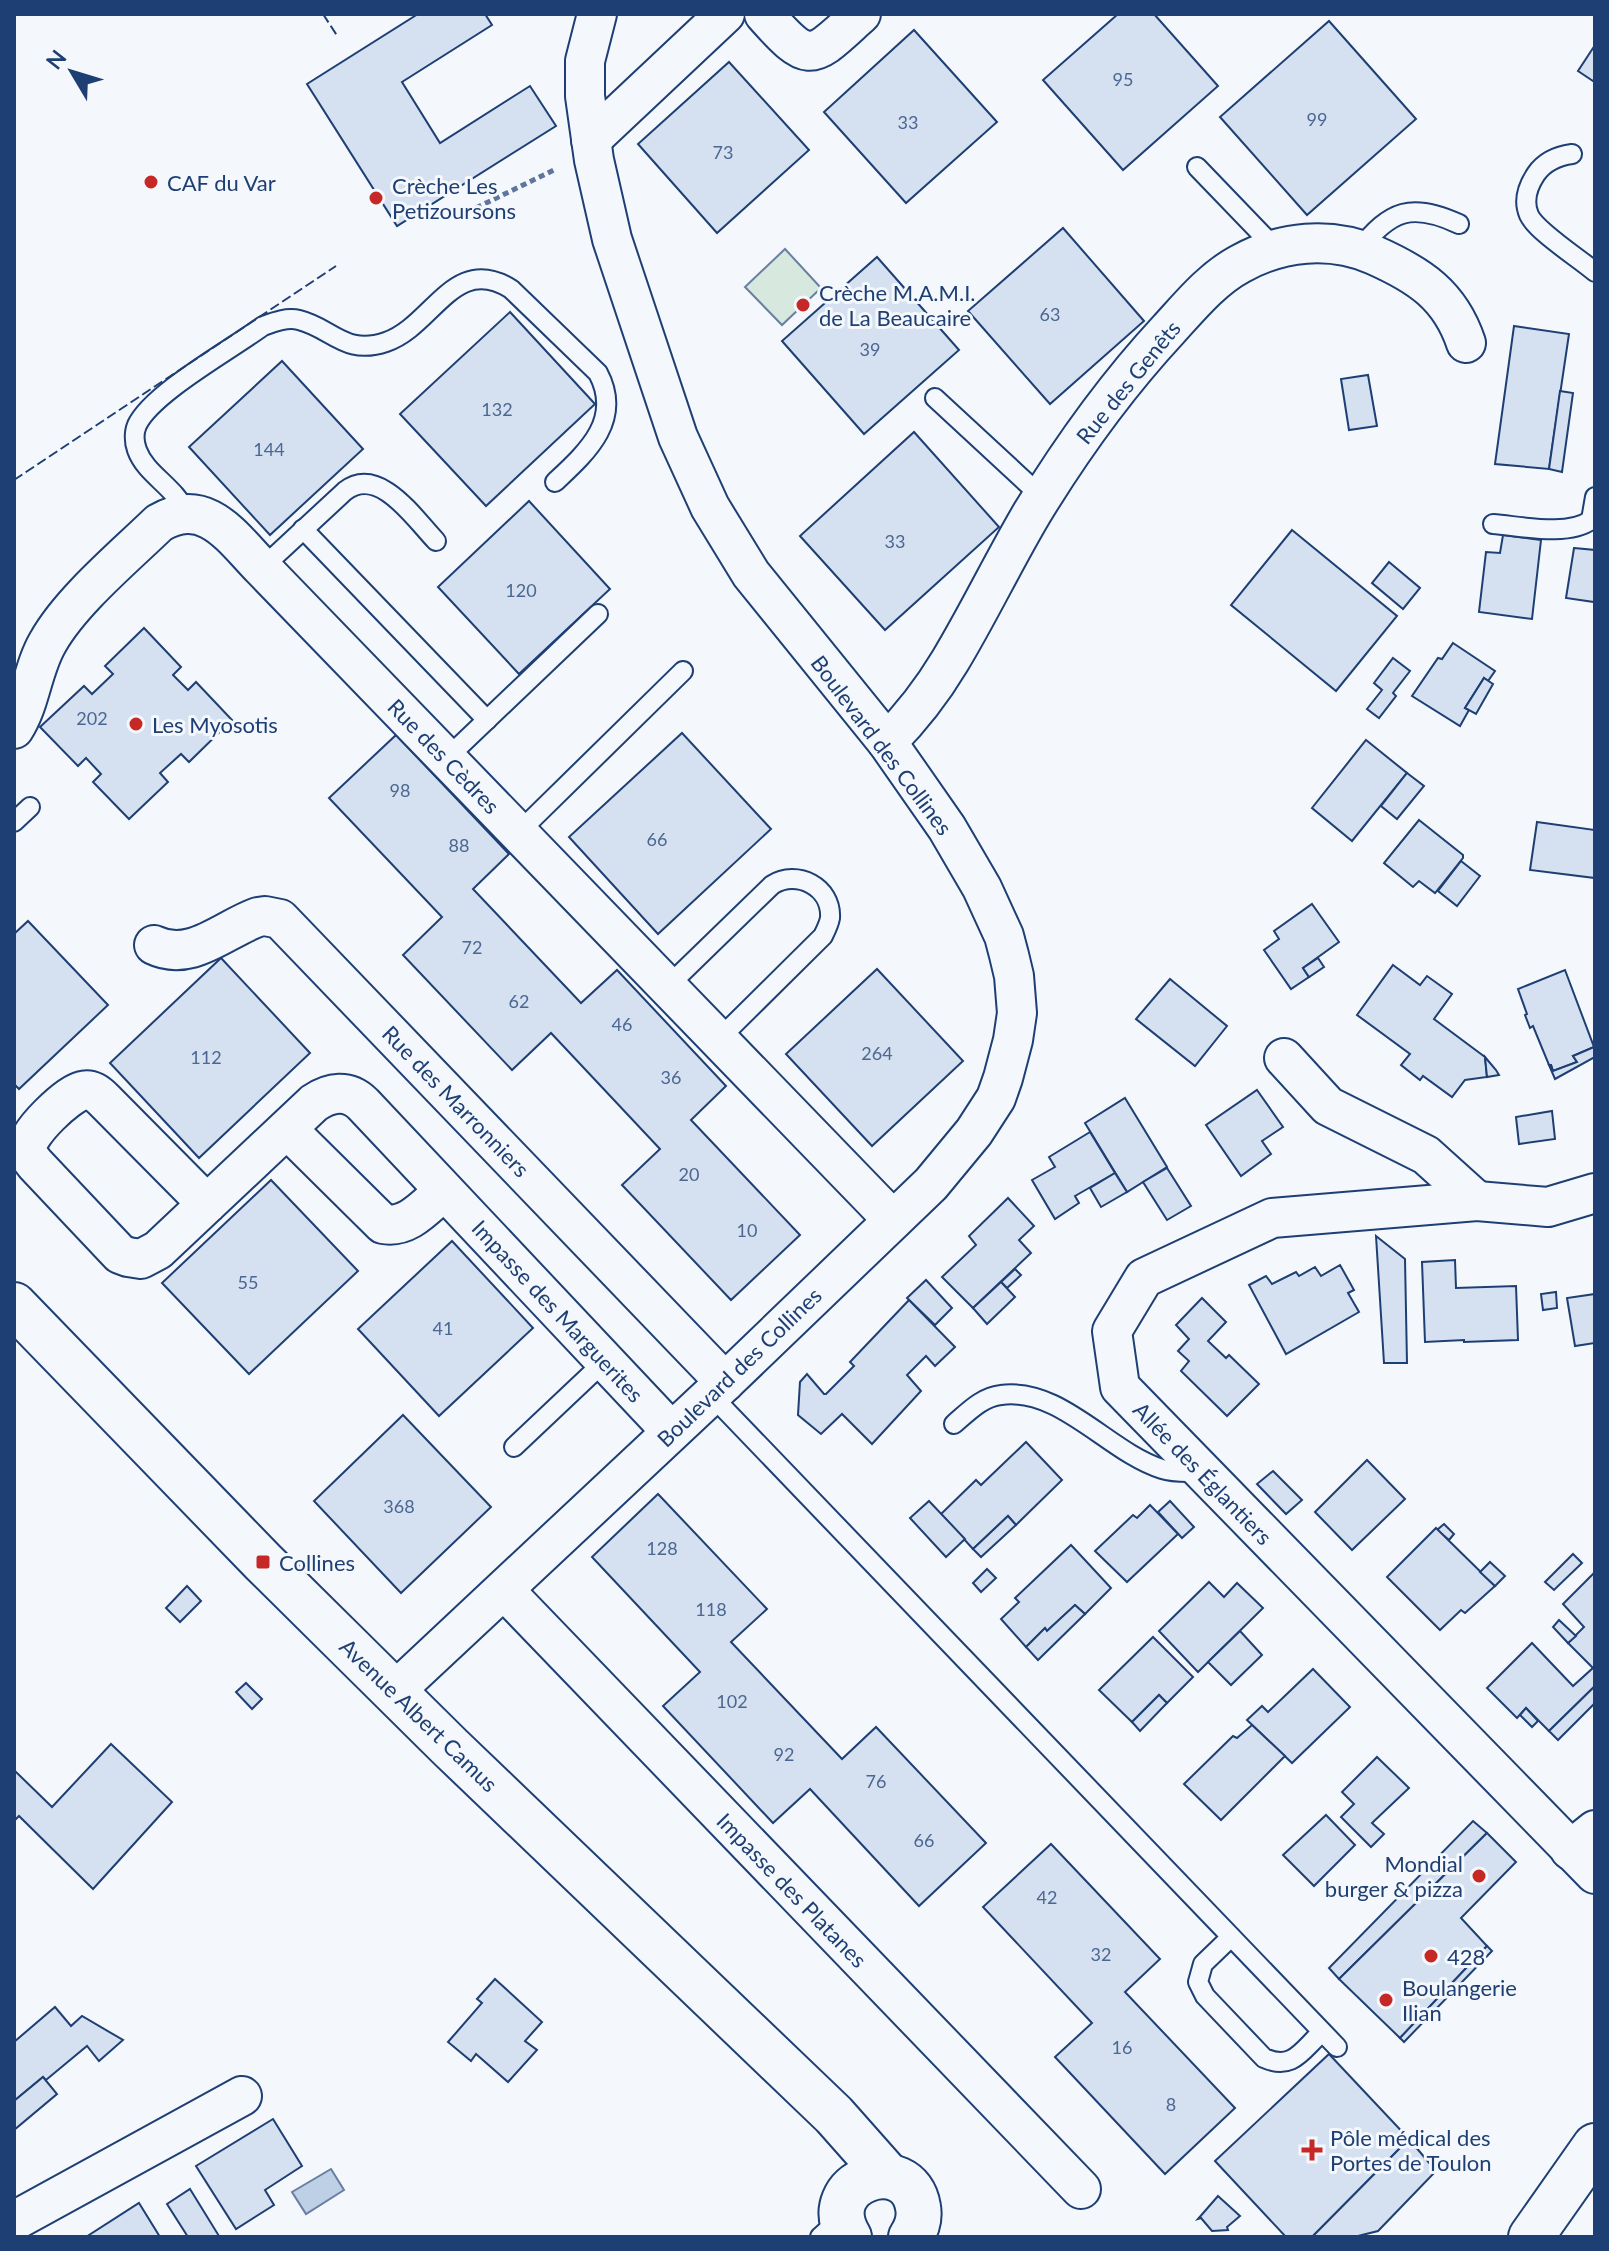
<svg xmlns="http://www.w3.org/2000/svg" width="1609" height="2251" viewBox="0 0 1609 2251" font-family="Lato,sans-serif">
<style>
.green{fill:#d7e8df;stroke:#687fa3;stroke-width:2}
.water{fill:#bed0e5;stroke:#687fa3;stroke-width:2}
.building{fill:#d5e0f0;stroke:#1d3f73;stroke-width:2}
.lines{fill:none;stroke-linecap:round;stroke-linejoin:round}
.service-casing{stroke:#1d3f73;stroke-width:22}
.minor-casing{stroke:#1d3f73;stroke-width:42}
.tertiary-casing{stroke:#1d3f73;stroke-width:48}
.primary-casing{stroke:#1d3f73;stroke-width:48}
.path{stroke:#5e769c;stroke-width:5;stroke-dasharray:6 4;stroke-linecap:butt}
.service{stroke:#f4f7fb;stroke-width:18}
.minor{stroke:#f4f7fb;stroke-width:38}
.tertiary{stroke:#f4f7fb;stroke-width:44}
.primary{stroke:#f4f7fb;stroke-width:44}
.fence{stroke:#1d3f73;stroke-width:2;stroke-dasharray:10 4;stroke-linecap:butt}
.poi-dot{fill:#c62828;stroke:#f4f7fb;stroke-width:3}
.labels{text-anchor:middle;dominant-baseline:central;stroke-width:6;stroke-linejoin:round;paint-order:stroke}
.number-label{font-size:18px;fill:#4b6792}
.poi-label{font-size:22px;fill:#1d3f73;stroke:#f4f7fb;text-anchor:start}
.street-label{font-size:22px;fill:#1d3f73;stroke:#f4f7fb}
</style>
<rect width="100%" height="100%" fill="#f4f7fb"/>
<!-- green -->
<path class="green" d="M785,249L821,288L782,325L745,287Z"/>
<!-- water -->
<path class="water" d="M331,2169L344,2190L306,2214L292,2192Z"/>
<!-- building -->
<g class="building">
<path d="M418,14H485L492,25L402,82L440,143L530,86L556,126L397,226L307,84Z"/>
<path d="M1118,14H1154L1218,86L1123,170L1043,80Z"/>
<path d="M1329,21L1416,119L1307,215L1220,117Z"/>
<path d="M914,30L997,122L906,203L824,112Z"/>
<path d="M1595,45V79L1593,81L1578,71Z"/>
<path d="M729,62L809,150L717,233L638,144Z"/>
<path d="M1063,228L1144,321L1050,404L968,311Z"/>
<path d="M877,257L959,350L864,434L782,341Z"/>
<path d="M510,312L595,404L486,506L400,414Z"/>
<path d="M1514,326L1569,334L1549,469L1495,464Z"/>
<path d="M282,361L363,449L270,535L189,447Z"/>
<path d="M1368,375L1377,426L1349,430L1341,379Z"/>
<path d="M1560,391L1573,393L1562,472L1549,469Z"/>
<path d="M914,432L999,527L885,630L800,536Z"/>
<path d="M529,501L610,589L519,674L438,587Z"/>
<path d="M1292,530L1397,616L1336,691L1231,605Z"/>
<path d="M1503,535L1541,540L1532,619L1479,612L1486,552L1500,553Z"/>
<path d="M1574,548L1595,550L1594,602L1566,598Z"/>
<path d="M1389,562L1420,588L1403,609L1372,583Z"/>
<path d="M144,628L181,667L173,675L188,690L196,682L232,720L189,762L181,754L160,773L168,782L129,819L93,782L101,774L86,758L78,766L40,727L84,686L92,694L113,674L105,666Z"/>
<path d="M1453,643L1495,671L1488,681L1484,678L1465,708L1469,710L1460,726L1412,696L1438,658L1442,659Z"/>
<path d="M1393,658L1410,671L1393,693L1396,696L1379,718L1367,709L1382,690L1374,683Z"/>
<path d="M1484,678L1493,684L1476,714L1465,708Z"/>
<path d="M682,733L771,829L658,934L569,837Z"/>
<path d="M396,735L509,854L473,889L581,1003L617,970L726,1086L691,1120L800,1235L731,1300L622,1185L660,1149L551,1033L512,1070L403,955L442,917L329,798Z"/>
<path d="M1366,740L1407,773L1352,841L1312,808Z"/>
<path d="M1407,773L1424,786L1397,819L1381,806Z"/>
<path d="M1419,820L1463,855V858L1435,893L1419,881L1413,887L1384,863Z"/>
<path d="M1537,822L1595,830V878L1530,870Z"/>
<path d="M1461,861L1480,876L1457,906L1438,891Z"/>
<path d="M1312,904L1339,942L1303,968L1309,977L1291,989L1264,950L1279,939L1274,931Z"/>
<path d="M28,921L108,1005L19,1089L14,1084V934Z"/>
<path d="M221,958L310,1053L199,1158L110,1063Z"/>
<path d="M1318,958L1324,967L1309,977L1303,968Z"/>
<path d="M1393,965L1420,985L1427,976L1452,994L1434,1019L1485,1057L1487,1077L1465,1080L1452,1097L1423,1076L1420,1080L1401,1065L1410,1054L1357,1015Z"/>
<path d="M877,969L963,1061L872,1146L786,1054Z"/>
<path d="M1565,970L1594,1047L1573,1056L1577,1062L1553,1071L1551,1065H1549L1533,1026L1530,1028L1525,1015L1527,1014L1518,989Z"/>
<path d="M1170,979L1227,1026L1195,1066L1136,1019Z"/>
<path d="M1594,1047L1595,1057L1555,1079L1549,1065H1551L1553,1071L1577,1062L1573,1056Z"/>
<path d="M1485,1057L1496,1070L1499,1075L1487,1077Z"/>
<path d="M1257,1090L1283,1127L1262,1141L1271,1154L1241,1176L1206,1125Z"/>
<path d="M1125,1098L1167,1167L1127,1192L1085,1123Z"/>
<path d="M1552,1111L1555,1139L1519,1144L1516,1117Z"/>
<path d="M1090,1132L1115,1173L1075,1196L1079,1203L1055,1219L1032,1180L1055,1167L1049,1157Z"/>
<path d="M1167,1168L1191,1206L1167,1220L1143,1182Z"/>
<path d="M1115,1173L1127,1192L1101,1207L1090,1188Z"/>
<path d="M271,1180L358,1271L249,1374L162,1283Z"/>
<path d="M1008,1198L1034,1226L1019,1240L1031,1253L973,1308L942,1277L976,1245L969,1236Z"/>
<path d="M1376,1236L1405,1259L1407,1363H1384Z"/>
<path d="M452,1241L533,1328L439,1416L358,1329Z"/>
<path d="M1455,1260L1456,1288L1516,1286L1518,1340L1464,1342V1340L1425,1342L1422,1262Z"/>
<path d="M1340,1265L1354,1290L1348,1293L1359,1312L1286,1354L1249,1285L1266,1276L1272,1284L1296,1272L1299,1276L1315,1267L1321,1276Z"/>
<path d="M1015,1269L1021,1275L1007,1288L1001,1282Z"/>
<path d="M926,1280L952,1308L935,1325L907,1298Z"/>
<path d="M1001,1282L1015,1297L987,1324L973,1308Z"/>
<path d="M1556,1292L1557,1308L1543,1310L1541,1294Z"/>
<path d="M1595,1294V1343L1575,1346L1567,1298Z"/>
<path d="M1202,1298L1226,1322L1208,1341L1226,1358L1229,1355L1259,1384L1227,1416L1181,1371L1189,1361L1178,1351L1189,1339L1176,1325Z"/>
<path d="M909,1300L955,1347L935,1366L926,1356L907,1375L921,1391L872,1444L842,1414L821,1434L798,1415L800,1382L807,1374L824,1394H826L854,1366L850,1362Z"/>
<path d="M403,1415L491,1507L401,1593L314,1501Z"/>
<path d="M1026,1442L1062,1480L1016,1525L1008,1516L973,1549L941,1514L976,1480L981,1485Z"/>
<path d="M1367,1460L1405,1499L1352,1550L1315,1512Z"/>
<path d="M1273,1471L1302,1500L1286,1514L1257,1484Z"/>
<path d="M658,1494L767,1609L731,1642L842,1759L876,1727L986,1843L919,1906L810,1789L773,1823L663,1706L700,1672L592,1557Z"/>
<path d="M929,1501L965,1539L946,1557L910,1518Z"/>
<path d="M1170,1501L1194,1527L1182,1538L1158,1512Z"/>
<path d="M1150,1505L1178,1534L1127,1582L1095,1551L1133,1515L1137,1518Z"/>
<path d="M1008,1516L1016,1525L981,1557L973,1549Z"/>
<path d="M1444,1524L1454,1534L1449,1540L1437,1530Z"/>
<path d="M1436,1528L1495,1586L1465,1613L1461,1610L1440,1630L1387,1577Z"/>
<path d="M1071,1545L1111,1588L1085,1614L1075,1605L1047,1631L1045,1628L1026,1647L1001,1619L1019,1602L1015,1598Z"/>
<path d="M1573,1554L1582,1563L1554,1590L1545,1582Z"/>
<path d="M1490,1562L1505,1576L1495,1586L1480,1572Z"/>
<path d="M987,1569L996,1578L981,1592L973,1583Z"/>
<path d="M1595,1572V1670L1568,1643L1584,1627L1563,1604Z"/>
<path d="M1209,1582L1224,1597L1237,1583L1263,1608L1198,1672L1159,1631Z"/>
<path d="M187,1586L201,1601L180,1622L166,1608Z"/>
<path d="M1075,1605L1085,1614L1038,1660L1026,1647L1045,1628L1047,1631Z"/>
<path d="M1559,1620L1576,1636L1568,1643L1553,1627Z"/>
<path d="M1240,1631L1262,1655L1231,1685L1208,1662Z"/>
<path d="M1153,1637L1193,1677L1167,1703L1159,1695L1132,1722L1099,1690Z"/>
<path d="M1532,1643L1573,1686L1593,1668L1595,1670V1686L1549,1731L1526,1708L1517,1718L1487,1688Z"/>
<path d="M1313,1669L1350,1707L1292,1763L1247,1720L1262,1706L1268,1712Z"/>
<path d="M246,1683L262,1699L252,1709L236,1692Z"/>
<path d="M1595,1686V1707L1593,1705L1558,1740L1549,1731Z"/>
<path d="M1159,1695L1167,1703L1140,1731L1132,1722Z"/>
<path d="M1526,1708L1538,1721L1532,1727L1520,1715Z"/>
<path d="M1252,1725L1285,1756L1221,1820L1184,1784L1233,1736L1237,1738Z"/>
<path d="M111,1744L172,1802L93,1889L19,1816L14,1821V1770L52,1807Z"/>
<path d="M1377,1757L1409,1788L1372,1823L1384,1834L1371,1847L1341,1817L1354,1804L1342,1792Z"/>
<path d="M1326,1815L1355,1845L1314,1886L1283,1855Z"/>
<path d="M1473,1821L1487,1833L1339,1979L1329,1968Z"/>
<path d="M1487,1833L1516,1862L1461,1918L1487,1946L1400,2038L1339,1979Z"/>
<path d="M1051,1844L1160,1959L1125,1992L1235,2108L1165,2174L1055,2057L1092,2023L983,1907Z"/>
<path d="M1487,1946L1492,1951L1404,2042L1400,2038Z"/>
<path d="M495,1979L542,2022L525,2041L537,2050L508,2082L476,2054L471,2061L448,2042L482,2003L477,1999Z"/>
<path d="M55,2007L71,2026L82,2016L123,2040L99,2061L87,2046L46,2080L43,2077L14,2101V2042Z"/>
<path d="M1329,2054L1409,2139L1312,2237H1286L1215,2161Z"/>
<path d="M43,2077L57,2094L14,2130V2101Z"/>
<path d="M273,2119L302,2166L265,2190L274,2205L236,2229L196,2166Z"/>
<path d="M1409,2139L1436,2171L1378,2231L1354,2237H1312Z"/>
<path d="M190,2189L219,2236L218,2237H188L167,2204Z"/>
<path d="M1218,2196L1240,2216L1227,2227L1228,2230L1212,2231L1201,2218L1198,2219Z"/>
<path d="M139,2203L160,2237H86Z"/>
</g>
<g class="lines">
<defs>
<g id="service">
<path d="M1572,154C1557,156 1545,161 1536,174C1528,186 1523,201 1529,215C1536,231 1580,259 1595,272"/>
<path d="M1197,167L1276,249"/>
<path d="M1359,250C1390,210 1412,202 1459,224"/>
<path d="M935,398L1042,497"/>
<path d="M186,513C176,487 146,475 137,450C134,442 134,432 137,425C152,393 232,349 263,326C274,322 287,317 299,320C332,328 345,356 386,342C433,326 454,253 511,289L598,373C623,420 587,452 555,482"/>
<path d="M1493,524C1520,526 1568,537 1591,520L1595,497"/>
<path d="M303,529L487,720"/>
<path d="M262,568L345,491C379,465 414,518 436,541"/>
<path d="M447,758L598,614"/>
<path d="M14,822L30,807"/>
<path d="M518,833L683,671"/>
<path d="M667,987L772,885C797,869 832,887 830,918C829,924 826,930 823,936L718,1040"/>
<path d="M711,1395L1337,2047"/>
<path d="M954,1424C968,1412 982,1397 1001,1395C1061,1387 1108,1452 1162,1469C1174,1473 1186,1472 1198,1472"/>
<path d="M514,1447L605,1361"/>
<path d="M1231,1937L1203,1964L1198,1982L1205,1996L1264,2058C1293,2071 1302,2050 1322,2032"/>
<path d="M820,2237L841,2218"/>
</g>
<g id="minor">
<path d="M764,14C811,67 811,59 861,14"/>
<path d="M591,140L725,14"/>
<path d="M14,729C31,703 32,669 48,642C71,601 124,557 159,523C206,496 231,536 262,568L893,1220"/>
<path d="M887,742C911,718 932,691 950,661C979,613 1003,562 1032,513C1071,449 1117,385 1169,329C1190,306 1212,279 1240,264C1281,241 1330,236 1374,255C1419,275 1450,295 1466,343"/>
<path d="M154,945C191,963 224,929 258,917L265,916L280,919L725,1382"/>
<path d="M1284,1058L1328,1106L1426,1155L1477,1201"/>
<path d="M287,1129L383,1224C408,1229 426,1206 444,1191"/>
<path d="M1595,1193L1548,1207L1477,1201L1272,1218L1144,1278L1112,1331L1120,1387L1595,1874"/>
<path d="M207,1204L104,1100C98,1094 91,1088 82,1091C68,1094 27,1133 27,1148C27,1154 31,1159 35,1164L120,1254L128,1257L141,1259L158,1250L314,1103C330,1092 348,1089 363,1104L671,1431"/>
<path d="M504,1590L1081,2189"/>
<path d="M394,1692L725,1382L931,1184L974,1132L996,1098L1003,1078L1013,1040L1017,1013L1014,976L1009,955L1004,936L982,888L947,828L887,742L751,574L710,507L678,437L612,239L594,160L585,96V61L597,14"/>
<path d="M1570,1850L1595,1830"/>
<path d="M14,2221L242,2096"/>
</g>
<g id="tertiary">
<path d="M14,1305L263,1562L353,1651L450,1747L834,2115L888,2176"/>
<path d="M849,2237C815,2180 909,2150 918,2207C920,2218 917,2228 911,2237"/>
</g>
<path id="primary" d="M1531,2237L1595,2146"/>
</defs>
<!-- service casing -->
<use href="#service" class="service-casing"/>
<!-- minor casing -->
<use href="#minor" class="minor-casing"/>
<!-- tertiary casing -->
<use href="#tertiary" class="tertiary-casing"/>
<!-- primary casing -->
<use href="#primary" class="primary-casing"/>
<!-- path -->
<path class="path" d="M476,208L554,170"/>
<!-- service -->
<use href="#service" class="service"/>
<!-- minor -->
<use href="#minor" class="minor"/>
<!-- tertiary -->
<use href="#tertiary" class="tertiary"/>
<!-- primary -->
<use href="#primary" class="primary"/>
<!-- fence -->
<g class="fence">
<path d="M323,14L338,37"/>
<path d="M14,480L336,266"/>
</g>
</g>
<!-- markers -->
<g class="poi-dot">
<circle cx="151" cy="182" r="8"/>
<circle cx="376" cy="198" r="8"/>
<circle cx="803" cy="305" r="8"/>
<circle cx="136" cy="724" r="8"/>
<rect x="255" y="1554" width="16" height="16" rx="4"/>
<circle cx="1479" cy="1876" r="8"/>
<circle cx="1431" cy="1956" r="8"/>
<circle cx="1386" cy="2000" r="8"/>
<path d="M1308 2138h8v8h8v8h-8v8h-8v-8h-8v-8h8z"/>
</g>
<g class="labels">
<!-- number labels -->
<g class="number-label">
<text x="1123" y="79">95</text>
<text x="1317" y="119">99</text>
<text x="908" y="122">33</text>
<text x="723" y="152">73</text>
<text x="1050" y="314">63</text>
<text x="870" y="349">39</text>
<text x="497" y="409">132</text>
<text x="269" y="449">144</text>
<text x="895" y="541">33</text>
<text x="521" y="590">120</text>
<text x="92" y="718">202</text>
<text x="400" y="790">98</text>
<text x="657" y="839">66</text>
<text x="459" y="845">88</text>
<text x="472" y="947">72</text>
<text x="519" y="1001">62</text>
<text x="622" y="1024">46</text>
<text x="877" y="1053">264</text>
<text x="206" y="1057">112</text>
<text x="671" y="1077">36</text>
<text x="689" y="1174">20</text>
<text x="747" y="1230">10</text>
<text x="248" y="1282">55</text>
<text x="443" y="1328">41</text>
<text x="399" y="1506">368</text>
<text x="662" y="1548">128</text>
<text x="711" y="1609">118</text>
<text x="732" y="1701">102</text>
<text x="784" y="1754">92</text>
<text x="876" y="1781">76</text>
<text x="924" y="1840">66</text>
<text x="1047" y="1897">42</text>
<text x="1101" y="1954">32</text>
<text x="1122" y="2047">16</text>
<text x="1171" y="2104">8</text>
</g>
<!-- poi labels -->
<g class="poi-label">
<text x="167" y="182">CAF du Var</text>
<text x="392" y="185">Crèche Les<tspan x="392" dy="25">Petizoursons</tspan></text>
<text x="819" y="292">Crèche M.A.M.I.<tspan x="819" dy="25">de La Beaucaire</tspan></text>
<text x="152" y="724">Les Myosotis</text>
<text x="279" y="1562">Collines</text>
<text x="1463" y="1863" text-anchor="end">Mondial<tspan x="1463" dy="25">burger &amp; pizza</tspan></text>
<text x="1447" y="1956">428</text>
<text x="1402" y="1987">Boulangerie<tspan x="1402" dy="25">Ilian</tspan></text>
<text x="1330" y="2137">Pôle médical des<tspan x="1330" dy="25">Portes de Toulon</tspan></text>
</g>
<!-- street labels -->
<g class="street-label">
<text transform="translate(1128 382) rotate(-51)">Rue des Genêts</text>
<text transform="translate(882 745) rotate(53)">Boulevard des Collines</text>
<text transform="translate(444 756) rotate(46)">Rue des Cèdres</text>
<text transform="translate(456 1101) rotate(46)">Rue des Marronniers</text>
<text transform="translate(558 1311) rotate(47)">Impasse des Marguerites</text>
<text transform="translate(739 1367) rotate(-44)">Boulevard des Collines</text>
<text transform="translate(1203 1473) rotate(46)">Allée des Églantiers</text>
<text transform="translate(419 1715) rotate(44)">Avenue Albert Camus</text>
<text transform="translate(792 1890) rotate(46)">Impasse des Platanes</text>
</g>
</g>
<!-- border -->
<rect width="1609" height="2251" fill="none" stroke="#1d3f73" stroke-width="32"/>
<!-- north arrow -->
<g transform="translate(72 72) rotate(308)" stroke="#f4f7fb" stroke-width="6" paint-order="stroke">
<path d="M0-6L14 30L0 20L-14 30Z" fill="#1d3f73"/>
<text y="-12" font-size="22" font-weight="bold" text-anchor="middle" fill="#1d3f73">N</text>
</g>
</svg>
